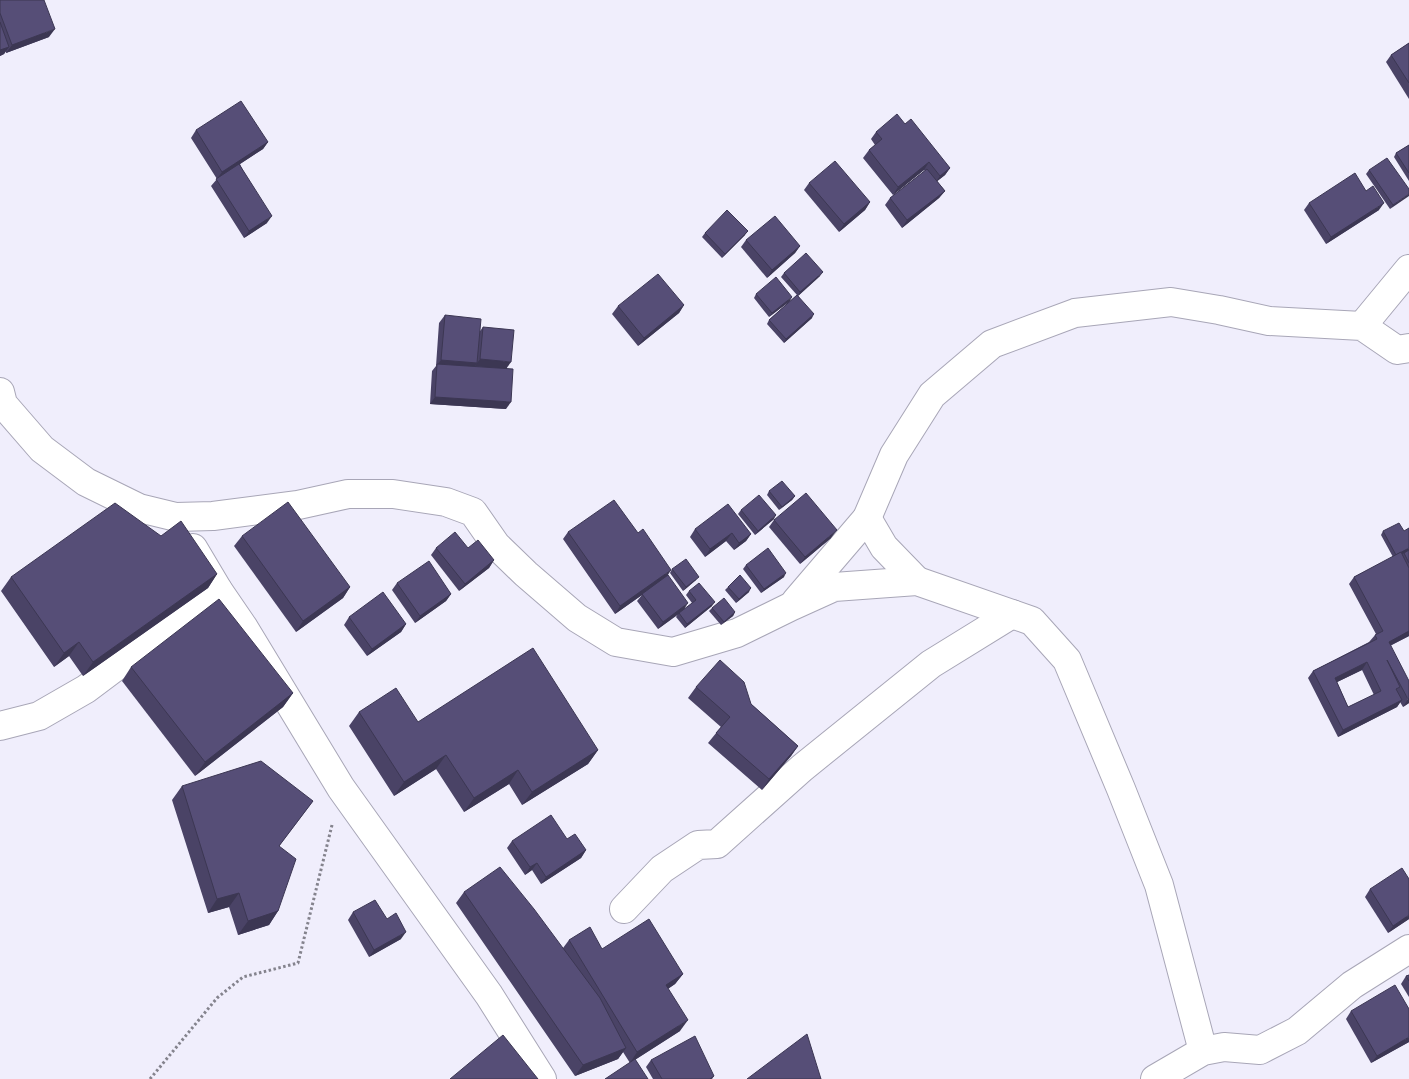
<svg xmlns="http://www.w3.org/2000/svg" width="1409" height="1079" viewBox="0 0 1409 1079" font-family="Lato,sans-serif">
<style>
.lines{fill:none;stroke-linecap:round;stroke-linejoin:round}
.street-casing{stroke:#a8a6b7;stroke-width:30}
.path{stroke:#84838d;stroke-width:3;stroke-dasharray:2.5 2.5;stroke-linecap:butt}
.street{stroke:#fff;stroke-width:28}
.wall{fill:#4a4366;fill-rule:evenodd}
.shaded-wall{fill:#3c3753}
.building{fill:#564e77;stroke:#3c3753;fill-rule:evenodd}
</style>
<rect width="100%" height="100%" fill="#f0eefc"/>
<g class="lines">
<defs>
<g id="street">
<path d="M1362,326L1409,269"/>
<path d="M0,392L3,404L42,449L86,482L139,508L176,517L213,516L298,505L348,494H393L446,502L473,512L496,545L526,574L577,618L616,642L673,652L737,633L792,606L834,587L917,581L1032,621L1067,660L1121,789L1159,885L1203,1051"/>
<path d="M867,518L884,547L917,581"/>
<path d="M193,548L218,590L244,628L341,788L489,995L542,1079"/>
<path d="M796,601L867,518L894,455L932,395L992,344L1075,313L1171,302L1219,310L1269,321L1362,326L1397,350L1409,348"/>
<path d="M0,726L39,716L86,689L218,590"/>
<path d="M624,909L662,869L698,845L717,844L802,768L931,664L1012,614"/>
<path d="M1155,1079L1203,1051L1224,1047L1260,1050L1297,1031L1352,985L1409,949"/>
</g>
</defs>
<!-- street casing -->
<use href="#street" class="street-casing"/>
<!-- path -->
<path class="path" d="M150,1079L217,998L243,977L298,963L332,825"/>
<!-- street -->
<use href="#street" class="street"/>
</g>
<!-- wall -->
<g class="wall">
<path d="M0,0L49,37L6,53V51L4,54L0,56Z"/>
<path d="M1409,43V99L1386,62L1391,55Z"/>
<path d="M905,124L950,168L945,175L937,181L945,191L939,198L902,228L885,205L890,198L925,171L924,170L893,195L863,158L869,150L875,145L871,139L876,132Z"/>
<path d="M196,130L268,142L263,149L240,164L267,223L244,238L211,186L217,179L191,138Z"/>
<path d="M1409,145V181L1394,157L1396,153Z"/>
<path d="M1369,170L1409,189L1390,209L1366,174Z"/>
<path d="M809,183L870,202L865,210L839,232L804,190Z"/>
<path d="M1309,203L1379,210L1326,244L1304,210Z"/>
<path d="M705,233L745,235L722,258L702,237Z"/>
<path d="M746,240L800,246L795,253L767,278L741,247Z"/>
<path d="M784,273L820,276L798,296L812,318L784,343L767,324L769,320L797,295L781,277Z"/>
<path d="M756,294L790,301L769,317L754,298Z"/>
<path d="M684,305L679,313L638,346L612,314L618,306Z"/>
<path d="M445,315L480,331L483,327L507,368L506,409L430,404L432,371L436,366L439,323Z"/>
<path d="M769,491L795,496L792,500L779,510L767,495Z"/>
<path d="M741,510L774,519L755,535L738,514Z"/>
<path d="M774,520L831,538L800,564L769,527Z"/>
<path d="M695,529L751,534L746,541L734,550L726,541L705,557L690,537Z"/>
<path d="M1383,531L1409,550V636L1390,646L1409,703L1403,707L1400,702L1397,707L1338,737L1308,678L1313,671L1369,642L1376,634L1349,584L1354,577L1393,557L1381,535ZM1362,670L1374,695L1348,707L1337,682Z"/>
<path d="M568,532L668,575L685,609L692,603L686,595L689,591L712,606L685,628L676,617L678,614L658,629L637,601L642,595L615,614L563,539Z"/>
<path d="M161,536L217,574L208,588L83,676L69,656L54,667L1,591L11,577Z"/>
<path d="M242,536L350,587L343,598L296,632L234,546Z"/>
<path d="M436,548H468L494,560L489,568L459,591L431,555Z"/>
<path d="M746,565L784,577L761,593L743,569Z"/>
<path d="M672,569L696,580L683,591L670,573Z"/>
<path d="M397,583L451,594L446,601L415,623L392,590Z"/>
<path d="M728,587L749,592L736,603L725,590Z"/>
<path d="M712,608L735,612L733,616L721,625L709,611Z"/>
<path d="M349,617L406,624L401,632L367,656L344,625Z"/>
<path d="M131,667L293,693L283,707L195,776L122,681Z"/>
<path d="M696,687L751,704L798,746L791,756L762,790L708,743L721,727L688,698Z"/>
<path d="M359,712L418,722L598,750L588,764L522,805L509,784L464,812L436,769L394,796L349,726Z"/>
<path d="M182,786L313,801L279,846L278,911L269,925L238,935L229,907L208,913L172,800Z"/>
<path d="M567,839L586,850L581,858L541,884L532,870L525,875L507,848L512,841Z"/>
<path d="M1370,889L1409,919L1388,933L1365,897Z"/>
<path d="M464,892L563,948L569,940L602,949L683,974L675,984L668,989L680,1031L630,1063L623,1052L618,1059L575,1076L456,903Z"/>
<path d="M353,912L387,919L401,939L369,957L348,920Z"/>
<path d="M1409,975V997L1401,984L1406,976Z"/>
<path d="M1351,1011L1409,1042L1371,1063L1346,1019Z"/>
<path d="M651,1060L714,1076L712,1079H653L646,1067Z"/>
</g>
<!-- shaded-wall -->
<g class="shaded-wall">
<path d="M55,29L49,37L6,53L12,45Z"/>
<path d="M9,47L4,54L0,56V50Z"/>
<path d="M268,142L263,149L217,179L222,172Z"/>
<path d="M929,162L924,170L893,195L898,187Z"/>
<path d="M950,168L945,175L935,183L940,176Z"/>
<path d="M945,191L939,198L902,228L907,220Z"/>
<path d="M1409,194V196L1390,209L1393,205Z"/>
<path d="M870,202L865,210L839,232L844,224Z"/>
<path d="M1384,203L1379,210L1326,244L1331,237Z"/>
<path d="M272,216L267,223L244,238L249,231Z"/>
<path d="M748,231L745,235L722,258L725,254Z"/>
<path d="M800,246L795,253L767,278L772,270Z"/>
<path d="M823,272L820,276L798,296L800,292Z"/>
<path d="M792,297L790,301L769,317L772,313Z"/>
<path d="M684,305L679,313L638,346L644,338Z"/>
<path d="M814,314L812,318L784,343L786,339Z"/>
<path d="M480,359L511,362L506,369L475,366Z"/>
<path d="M441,360L477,363L472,371L437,365Z"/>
<path d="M435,397L511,402L506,409L430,404Z"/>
<path d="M795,496L792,500L779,510L782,507Z"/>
<path d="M776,515L774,519L755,535L758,531Z"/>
<path d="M837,530L831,538L800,564L805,557Z"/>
<path d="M732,533L726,541L705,557L710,549Z"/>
<path d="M751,534L746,541L734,550L739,543Z"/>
<path d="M1409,548V550L1394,559L1396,555Z"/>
<path d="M494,560L489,568L459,591L465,584Z"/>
<path d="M671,570L666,578L615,614L620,606Z"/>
<path d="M786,573L784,577L761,593L764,589Z"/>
<path d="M217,574L208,588L83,676L93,662Z"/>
<path d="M699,577L696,580L683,591L686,587Z"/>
<path d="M350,587L343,598L296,632L303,621Z"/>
<path d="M751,588L749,592L736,603L739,599Z"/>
<path d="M451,594L446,601L415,623L420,616Z"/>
<path d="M715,602L712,606L685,628L687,624Z"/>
<path d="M688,603L683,611L658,629L663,622Z"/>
<path d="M735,612L733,616L721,625L724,622Z"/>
<path d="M406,624L401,632L367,656L372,649Z"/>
<path d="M1409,631V636L1383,649L1389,642Z"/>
<path d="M79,642L69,656L54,667L64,653Z"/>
<path d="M1367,662L1362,670L1329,686L1335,678Z"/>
<path d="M293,693L283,707L195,776L205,762Z"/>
<path d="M1408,699H1409V703L1403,707Z"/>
<path d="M1402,700L1397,707L1338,737L1343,730Z"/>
<path d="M798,746L791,756L762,790L769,779Z"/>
<path d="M598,750L588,764L522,805L532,792Z"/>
<path d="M446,755L436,769L394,796L404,782Z"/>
<path d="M518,770L509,784L464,812L474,798Z"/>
<path d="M586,850L581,858L541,884L546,877Z"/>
<path d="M537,863L532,870L525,875L530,867Z"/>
<path d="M239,893L229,907L208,913L217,899Z"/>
<path d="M278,911L269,925L238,935L248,921Z"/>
<path d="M1409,915V919L1388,933L1393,926Z"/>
<path d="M406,932L401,939L369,957L374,950Z"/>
<path d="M683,974L675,984L658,995L666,985Z"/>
<path d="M688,1020L680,1031L630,1063L637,1052Z"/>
<path d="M1409,1037V1042L1371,1063L1377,1056Z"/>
<path d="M626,1048L618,1059L575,1076L583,1065Z"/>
</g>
<!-- building -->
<g class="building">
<path d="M0,0H44L55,29L12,45L0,13Z"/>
<path d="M0,22L9,47L0,50Z"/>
<path d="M1409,43V83L1391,55Z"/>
<path d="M241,101L268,142L222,172L196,130Z"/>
<path d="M897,114L905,124L911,119L950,168L940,176L929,162L898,187L869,150L882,139L876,132Z"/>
<path d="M1409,145V173L1396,153Z"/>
<path d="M1387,158L1409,189V194L1393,205L1369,170Z"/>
<path d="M835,161L870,202L844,224L809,183Z"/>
<path d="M239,164L272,216L249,231L216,179Z"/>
<path d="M927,169L945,191L907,220L890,198Z"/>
<path d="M1355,173L1366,191L1373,186L1384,203L1331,237L1309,203Z"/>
<path d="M727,210L748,231L725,254L705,233Z"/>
<path d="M775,216L800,246L772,270L746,240Z"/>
<path d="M806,253L823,272L800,292L784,273Z"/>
<path d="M658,274L684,305L644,338L618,306Z"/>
<path d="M776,277L792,297L772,313L756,294Z"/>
<path d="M797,295L814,314L786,339L769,320Z"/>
<path d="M445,315L481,319L477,363L441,360Z"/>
<path d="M483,327L514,330L511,362L480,359Z"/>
<path d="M437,364L513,369L511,402L435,397Z"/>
<path d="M782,481L795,496L782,507L769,491Z"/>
<path d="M806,493L837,530L805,557L774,520Z"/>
<path d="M759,495L776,515L758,531L741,510Z"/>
<path d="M614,500L638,533L643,529L671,570L620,606L568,532Z"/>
<path d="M288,502L350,587L303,621L242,536Z"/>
<path d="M115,503L161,536L181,521L217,574L93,662L79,642L64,653L11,577Z"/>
<path d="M728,504L751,534L739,543L732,533L710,549L695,529Z"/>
<path d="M1399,523L1404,531L1409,528V548L1396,555L1383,531Z"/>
<path d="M455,532L468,548L478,540L494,560L465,584L436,548Z"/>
<path d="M768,548L786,573L764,589L746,565Z"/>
<path d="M1409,550V563L1404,553Z"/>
<path d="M1401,552L1409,568V631L1389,642L1409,681V699H1408L1387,660L1400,687L1396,689L1402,700L1343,730L1313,671L1377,639L1375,635L1383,631L1354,577ZM1367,662L1381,691L1348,707L1335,678Z"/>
<path d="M686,559L699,577L686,587L672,569Z"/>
<path d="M429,561L451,594L420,616L397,583Z"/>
<path d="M668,575L688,603L663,622L642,594Z"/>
<path d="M740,575L751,588L739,599L728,587Z"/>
<path d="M699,583L715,602L687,624L679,613L696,600L689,591Z"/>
<path d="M383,592L406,624L372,649L349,617Z"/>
<path d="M724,598L735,612L724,622L712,608Z"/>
<path d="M219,599L293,693L205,762L131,667Z"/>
<path d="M533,648L598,750L532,792L518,770L474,798L446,755L404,782L359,712L396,688L418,722Z"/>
<path d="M720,660L744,682L751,704L798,746L769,779L716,733L730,717L696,687Z"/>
<path d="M261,761L313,801L279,846L296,859L278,911L248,921L239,893L217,899L182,786Z"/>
<path d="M551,815L567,839L575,834L586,850L546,877L537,863L530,867L512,841Z"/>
<path d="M500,867L534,909L600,998L626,1048L583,1065L464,892Z"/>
<path d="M1402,868L1409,879V915L1393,926L1370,889Z"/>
<path d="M375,900L387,919L396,913L406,932L374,950L353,912Z"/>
<path d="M649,919L683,974L666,985L688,1020L637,1052L569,940L590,927L602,949Z"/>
<path d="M1409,975V981L1406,976Z"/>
<path d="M1395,985L1409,1009V1037L1377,1056L1351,1011Z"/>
<path d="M807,1034L821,1079H747Z"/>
<path d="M503,1035L538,1079H450Z"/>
<path d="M695,1036L714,1076L710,1079H662L651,1060Z"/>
<path d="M635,1059L648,1079H605Z"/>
</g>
</svg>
